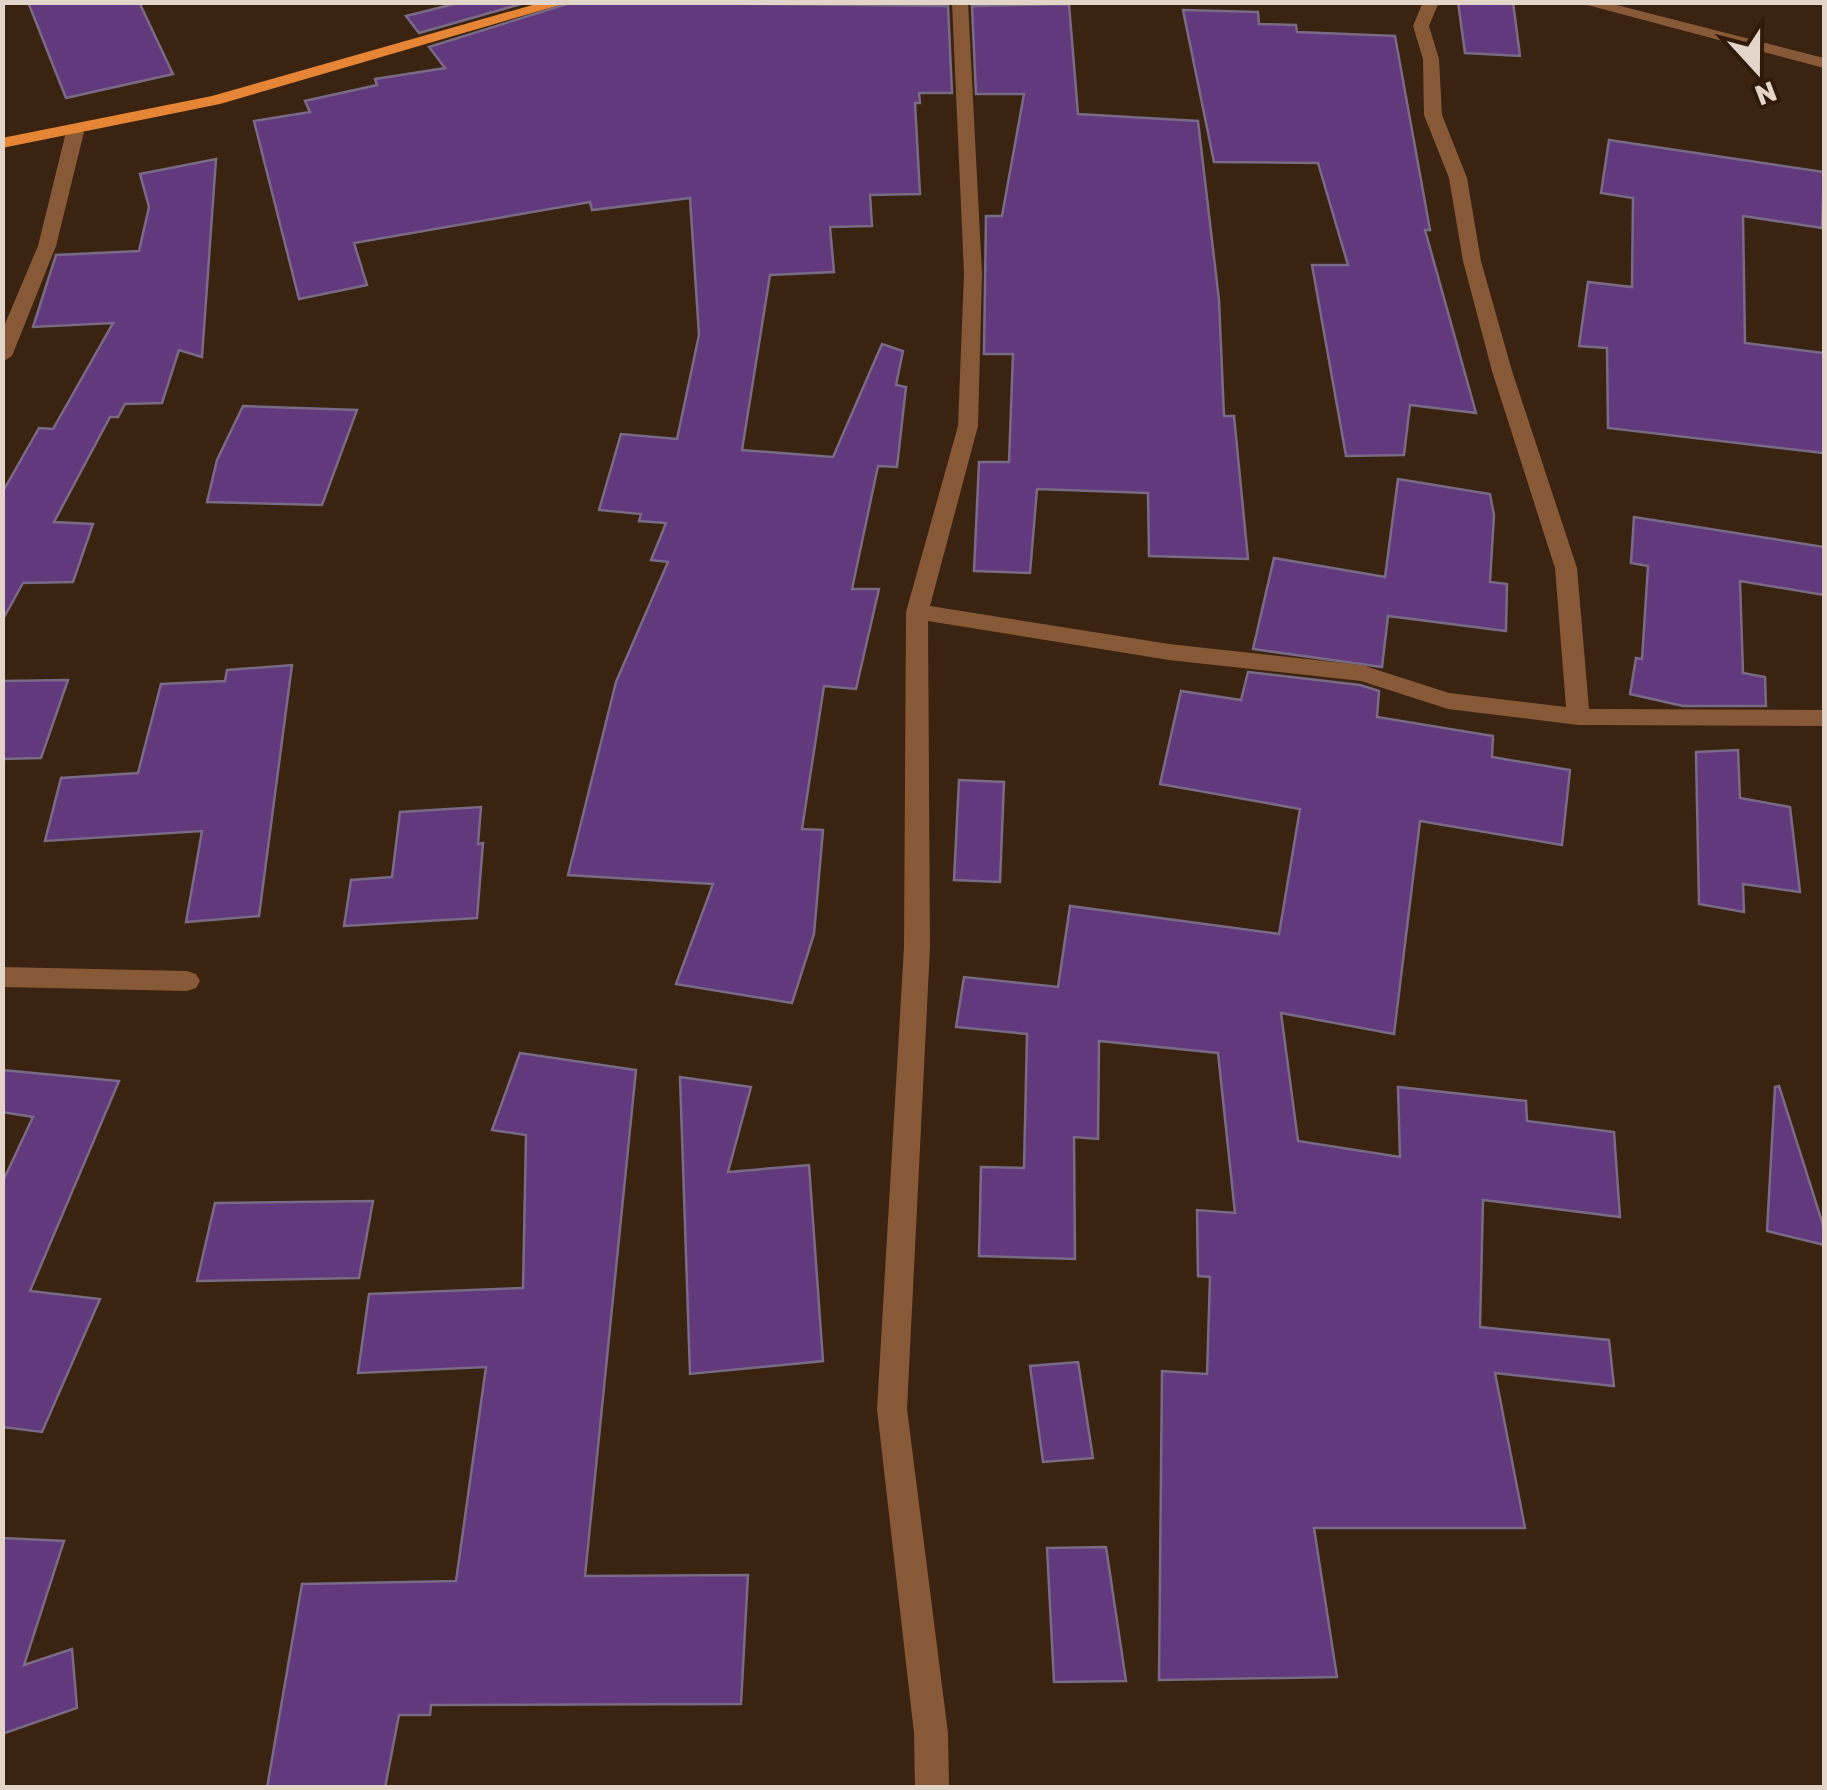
<svg xmlns="http://www.w3.org/2000/svg" width="1827" height="1790" viewBox="0 0 1827 1790" font-family="Rubik,sans-serif">
<style>
.building{fill:#61397c;stroke:#796a85;stroke-width:2.5}
.lines{fill:none;stroke-linecap:round;stroke-linejoin:round}
.minor{fill:#885937;fill-rule:evenodd}
.major{fill:#e68536;fill-rule:evenodd}
</style>
<rect width="100%" height="100%" fill="#3a2311"/>
<!-- building -->
<g class="building">
<path d="M28,2H139L173,74L66,98Z"/>
<path d="M462,2H528L419,33L406,16Z"/>
<path d="M573,2L948,6L952,93H919L920,103H915L920,194L870,195L872,226L830,227L834,272L770,275L742,450L833,457L882,344L903,351L896,385L906,387L897,467L878,466L852,589H879L856,689L824,686L802,829L823,830L814,934L792,1003L676,984L713,884L568,875L616,682L668,562L651,560L666,523L639,521L641,514L599,510L621,434L677,439L699,335L690,198L592,210L590,202L354,243L367,285L299,299L254,121L310,112L305,101L377,85L375,79L445,68L429,47Z"/>
<path d="M1458,2H1513L1520,56L1465,53Z"/>
<path d="M1069,4L1078,114L1198,121L1219,300L1224,416H1234L1248,559L1149,556L1148,493L1037,489L1030,573L974,571L979,462H1009L1013,354H984L986,216H1002L1024,94H976L972,6Z"/>
<path d="M1183,10L1258,12L1259,24L1296,25L1297,32L1395,36L1430,230H1425L1476,413L1410,405L1404,455L1346,456L1312,265H1348L1318,163L1214,162Z"/>
<path d="M1609,140L1824,172L1822,228L1743,216L1745,343L1824,353V453L1608,428L1607,348L1579,346L1588,282L1632,287L1633,198L1601,193Z"/>
<path d="M216,159L202,357L179,350L162,403L125,404L118,417H110L54,522L93,524L73,582L23,583L2,621V493L39,428L53,429L113,323L33,327L56,255L139,251L149,207L140,174Z"/>
<path d="M243,406L357,410L322,505L207,502L217,460Z"/>
<path d="M1398,479L1490,494L1494,515L1490,582L1507,584L1506,631L1388,616L1382,667L1253,649L1274,558L1385,577Z"/>
<path d="M1634,517L1824,547V595L1740,581L1743,673L1765,677L1766,706H1683L1630,694L1636,658L1642,659L1648,566L1631,563Z"/>
<path d="M292,665L259,916L186,922L202,831L45,841L61,778L138,773L161,684L225,681L227,670Z"/>
<path d="M1248,672L1360,685L1379,691L1377,717L1493,736L1492,757L1570,770L1562,845L1420,821L1394,1034L1281,1013L1298,1141L1400,1157L1398,1087L1526,1101L1527,1121L1614,1132L1620,1217L1483,1200L1480,1327L1609,1340L1614,1386L1495,1373L1525,1528H1314L1337,1677L1159,1680L1162,1371L1207,1374L1210,1277L1198,1276L1197,1210L1235,1213L1218,1053L1099,1041L1098,1139L1074,1137L1075,1259L979,1256L981,1167L1024,1168L1027,1034L956,1027L964,977L1058,987L1070,906L1279,934L1300,809L1160,784L1181,691L1241,700Z"/>
<path d="M68,680L41,758L2,759V681Z"/>
<path d="M1738,750L1740,798L1790,807L1800,892L1743,884L1744,912L1699,904L1696,752Z"/>
<path d="M959,780L1004,782L1000,882L954,880Z"/>
<path d="M481,807L478,844L483,843L477,918L344,926L351,880L392,877L400,812Z"/>
<path d="M520,1053L636,1070L585,1576L748,1575L741,1704L431,1705L430,1715H399L385,1788H267L302,1584L456,1581L486,1367L358,1373L369,1294L523,1288L526,1135L492,1130Z"/>
<path d="M2,1070L119,1081L30,1291L100,1299L42,1432L2,1427V1183L33,1117L2,1112Z"/>
<path d="M680,1077L751,1087L728,1172L809,1165L823,1361L690,1374Z"/>
<path d="M1779,1086L1824,1228V1245L1767,1231L1775,1087Z"/>
<path d="M373,1201L359,1278L197,1281L215,1203Z"/>
<path d="M1078,1362L1093,1458L1043,1462L1030,1366Z"/>
<path d="M2,1538L64,1541L24,1665L72,1649L77,1708L2,1734Z"/>
<path d="M1106,1547L1126,1681L1054,1682L1047,1548Z"/>
</g>
<g class="lines">
<!-- minor -->
<g class="minor">
<path d="M952,2H968L982,274L978,426L930,606L1169,644L1362,665L1449,693L1566,707L1555,568L1492,371L1463,261L1449,178L1424,115L1423,59L1413,26L1423,2H1439L1429,26L1439,59L1442,115L1467,178L1481,261L1512,371L1577,568L1589,709L1824,710V726L1578,725L1448,709L1361,681L1169,660L928,621L930,947L907,1409L948,1733L949,1788H915L914,1733L877,1409L904,947L906,612L958,426L964,274Z"/>
<path d="M1576,2H1605L1824,58V68Z"/>
<path d="M75,127L84,132L56,246L12,356L2,362V331L38,246L66,132Z"/>
<path d="M2,967L187,971L196,974L200,981L196,988L187,991L2,987Z"/>
</g>
<!-- major -->
<path class="major" d="M543,2H570L220,104L2,148V138L212,96Z"/>
</g>
<!-- border -->
<rect width="1827" height="1790" fill="none" stroke="#e4d5ca" stroke-width="10"/>
<!-- north arrow -->
<g transform="translate(1757 70) rotate(159)" stroke="#2f1a07" stroke-width="8" paint-order="stroke">
<path d="M0-8L18 38L0 25L-18 38Z" fill="#e4d5ca"/>
<text y="-15" font-size="28" font-weight="bold" text-anchor="middle" fill="#e4d5ca">N</text>
</g>
</svg>
